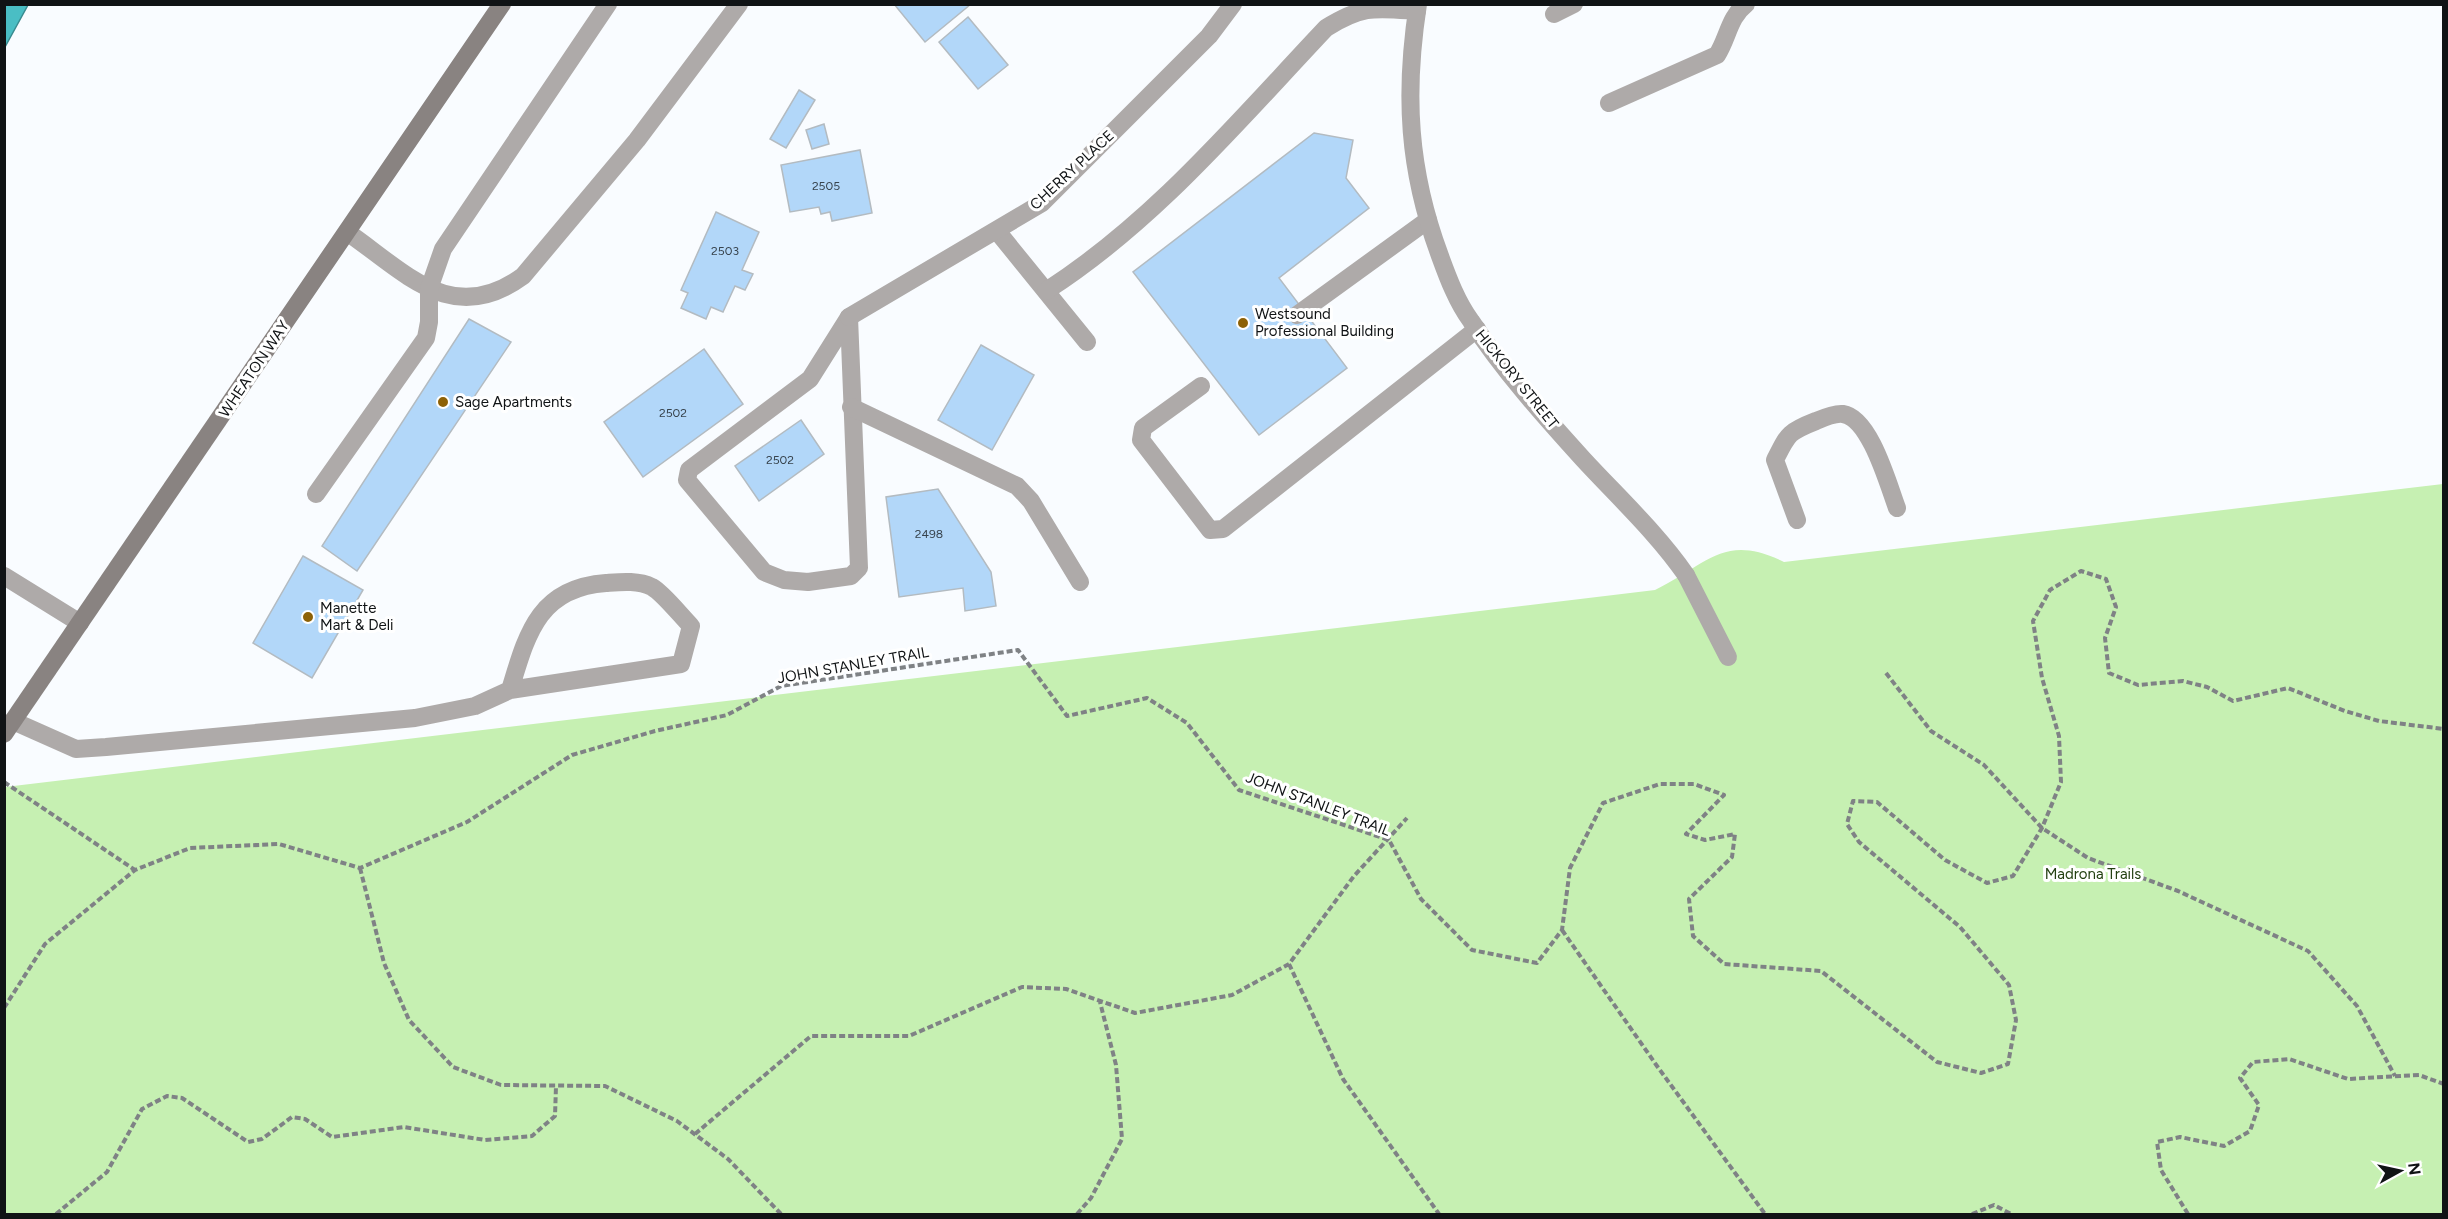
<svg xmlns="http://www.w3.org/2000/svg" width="2448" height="1219" viewBox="0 0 2448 1219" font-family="Figtree,sans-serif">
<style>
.green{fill:#c6f0b2}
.water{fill:#4abec4;stroke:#398b90;stroke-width:1.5}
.building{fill:#b2d7f9;stroke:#b3bbc1;stroke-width:1.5}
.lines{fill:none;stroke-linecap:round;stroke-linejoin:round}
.path{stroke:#7f8285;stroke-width:4;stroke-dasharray:6 3;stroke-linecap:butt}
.service{stroke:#aeaaa9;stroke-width:18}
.minor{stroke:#aeaaa9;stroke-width:18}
.secondary{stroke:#898381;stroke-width:18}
.poi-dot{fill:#8d6106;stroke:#fff;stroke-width:2}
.labels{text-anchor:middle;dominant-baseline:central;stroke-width:6;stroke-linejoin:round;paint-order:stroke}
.number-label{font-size:12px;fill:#38444e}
.street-label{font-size:15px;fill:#101315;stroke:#fff}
.poi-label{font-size:15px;fill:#101315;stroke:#fff;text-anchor:start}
.park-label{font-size:15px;fill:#234011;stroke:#fff}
</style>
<rect width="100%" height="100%" fill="#f9fcff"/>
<!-- green -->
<path class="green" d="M2443,484V1214H5V787L1655,590C1707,565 1723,532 1784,562Z"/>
<!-- water -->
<path class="water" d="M5,4L28,5L5,47L4,5Z"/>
<!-- building -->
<g class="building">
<path d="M894,4H971L925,42Z"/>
<path d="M968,17L1008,65L978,89L939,42Z"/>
<path d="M799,90L815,100L786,148L770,139Z"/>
<path d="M824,124L829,144L812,149L806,130Z"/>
<path d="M1314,133L1353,140L1346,178L1369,208L1279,278L1347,368L1259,435L1133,272Z"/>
<path d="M860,150L872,213L832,221L830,212L821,214L819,207L790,212L781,165Z"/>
<path d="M716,212L759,232L742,270L753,274L745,290L735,286L723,312L711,307L706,319L681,308L688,293L681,290Z"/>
<path d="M469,319L511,342L357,571L322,546Z"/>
<path d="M981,345L1034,375L992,450L938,420Z"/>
<path d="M704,349L743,404L643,477L604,422Z"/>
<path d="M801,420L824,454L759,501L735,466Z"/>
<path d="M938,489L991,572L996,606L965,611L963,588L899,597L886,497Z"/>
<path d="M303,556L363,590L312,678L253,643Z"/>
</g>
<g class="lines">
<!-- path -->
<g class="path">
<path d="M1886,673L1931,731L1984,765L2042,828L2088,858L2178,891L2308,951L2357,1006L2395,1076"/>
<path d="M4,782L135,870"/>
<path d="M360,868L384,963L409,1020L453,1067L501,1085L605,1086L677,1121L728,1159L781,1214"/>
<path d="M1562,930L1657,1066L1765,1214"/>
<path d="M1289,964L1343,1079L1439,1214"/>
<path d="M4,1008L45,944L135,870L190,848L279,844L360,868L467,822L572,755L655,731L727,715L781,686L1018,650L1067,716L1147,698L1187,723L1239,790L1389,840L1421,899L1472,950L1537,963L1562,930L1570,868L1603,803L1660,784H1694L1724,795L1686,834L1705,840L1735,834L1732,857L1689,899L1693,936L1724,964L1821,971L1937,1062L1981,1073L2008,1064L2016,1020L2009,985L1960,927L1859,842L1847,824L1853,801L1877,802L1945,860L1987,883L2013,876L2042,828L2061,782L2059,736L2042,678L2033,621L2050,590L2081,571L2106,579L2116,607L2105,638L2109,673L2138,685L2183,681L2207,687L2233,701L2288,688L2345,711L2379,721L2444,729"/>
<path d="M695,1134L811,1036H909L1022,987L1066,989L1135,1013L1232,995L1289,964L1354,876L1407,818"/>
<path d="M56,1214L107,1172L142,1109L167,1096L182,1098L248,1142L262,1139L292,1117L305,1119L332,1137L404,1127L485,1140L532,1136L555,1116L556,1086"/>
<path d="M1077,1214L1091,1198L1122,1139L1116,1065L1100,1002"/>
<path d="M1972,1214L1994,1205L2011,1214"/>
<path d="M2188,1214L2161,1170L2157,1142L2180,1137L2224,1146L2250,1131L2259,1105L2240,1078L2253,1062L2289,1059L2348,1079L2419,1075L2444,1084"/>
</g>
<!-- service -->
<g class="service">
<path d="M1554,14L1574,4"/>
<path d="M1609,103L1717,55C1728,38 1729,17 1746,4"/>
<path d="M997,231L1087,342"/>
<path d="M347,232C405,272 452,328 523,276L637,140L739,4"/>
<path d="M1046,291C1155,221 1238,121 1326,28C1363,5 1375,8 1417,11"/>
<path d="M1297,315L1428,220"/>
<path d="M849,317L859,568L851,576L808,582L784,580L764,572L687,480L689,470L810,379Z"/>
<path d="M1201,386L1143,428L1141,440L1210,530L1223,529L1477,329"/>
<path d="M851,407L1017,486L1031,501L1080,582"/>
<path d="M316,494L426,338L429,322V289L443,249L608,4"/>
<path d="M1797,520L1775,460C1788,434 1788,432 1816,421C1823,418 1836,413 1843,414C1870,418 1888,484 1897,508"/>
<path d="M1686,575L1728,657"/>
<path d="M4,576L80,623"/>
<path d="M13,721L76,749L106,747L415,718L475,706L510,690L681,664L691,626C681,616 663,593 652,587C638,580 620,582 606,583C538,588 527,634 510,690"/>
</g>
<!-- minor -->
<g class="minor">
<path d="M1418,4C1404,94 1408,170 1440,256C1448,278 1457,302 1471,321C1503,370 1544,416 1583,459C1618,497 1657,533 1686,575"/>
<path d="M849,317L1042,203L1209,36L1233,4"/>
</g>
<!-- secondary -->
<path class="secondary" d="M4,734L502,4"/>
</g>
<!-- markers -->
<g class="poi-dot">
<circle cx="1243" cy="323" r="6"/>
<circle cx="443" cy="402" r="6"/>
<circle cx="308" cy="617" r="6"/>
</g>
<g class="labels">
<!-- number labels -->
<g class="number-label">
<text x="826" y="186">2505</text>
<text x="725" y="251">2503</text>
<text x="673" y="413">2502</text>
<text x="780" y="460">2502</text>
<text x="929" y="534">2498</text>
</g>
<!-- street labels -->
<g class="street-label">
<text transform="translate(1072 170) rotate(-43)">CHERRY PLACE</text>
<text transform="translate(254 369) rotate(-56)">WHEATON WAY</text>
<text transform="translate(1517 379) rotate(51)">HICKORY STREET</text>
<text transform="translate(853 665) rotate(-10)">JOHN STANLEY TRAIL</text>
<text transform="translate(1318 804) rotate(21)">JOHN STANLEY TRAIL</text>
</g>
<!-- poi labels -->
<g class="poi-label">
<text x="1255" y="314">Westsound<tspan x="1255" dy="17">Professional Building</tspan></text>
<text x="455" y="402">Sage Apartments</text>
<text x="320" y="608">Manette<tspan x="320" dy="17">Mart &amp; Deli</tspan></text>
</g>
<!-- park labels -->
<g class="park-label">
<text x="2093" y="874">Madrona Trails</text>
</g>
</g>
<!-- border -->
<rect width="2448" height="1219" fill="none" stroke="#101315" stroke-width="12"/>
<!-- north arrow -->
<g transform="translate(2400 1171) rotate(82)" stroke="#ffffff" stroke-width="4.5" paint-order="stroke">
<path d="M0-4.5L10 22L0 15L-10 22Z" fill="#101315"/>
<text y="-9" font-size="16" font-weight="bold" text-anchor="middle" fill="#101315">N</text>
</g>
</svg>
